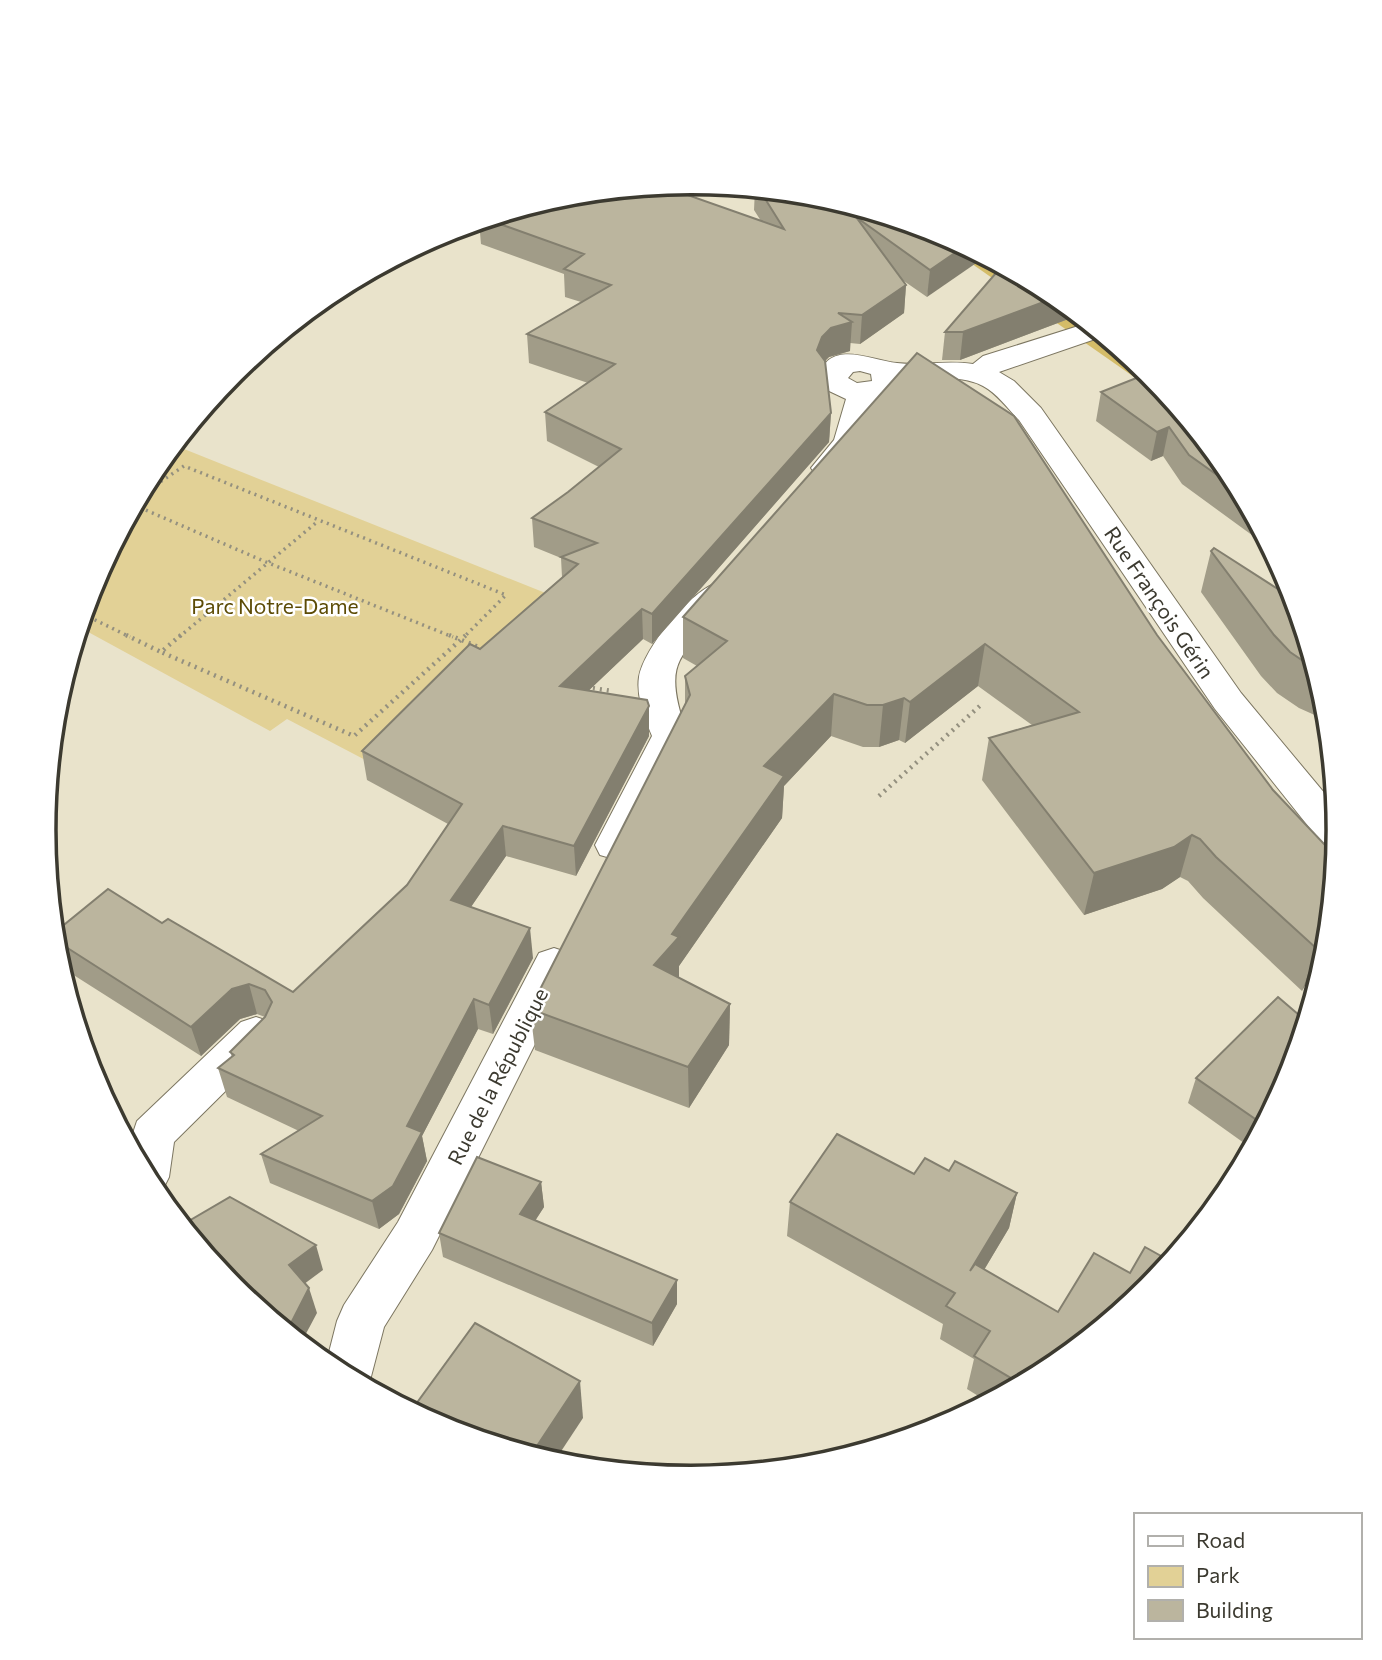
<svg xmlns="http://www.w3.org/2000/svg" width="1382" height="1660" viewBox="0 0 1382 1660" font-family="Commissioner,sans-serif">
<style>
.green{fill:#e2d196}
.water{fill:#d4bc68}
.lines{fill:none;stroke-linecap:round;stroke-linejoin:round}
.minor-casing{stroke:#7c7661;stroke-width:2}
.path-far1{stroke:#94907f;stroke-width:3.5;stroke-dasharray:2 4.5;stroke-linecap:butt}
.path{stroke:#94907f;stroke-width:4.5;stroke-dasharray:2 5;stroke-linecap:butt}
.minor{fill:#fff;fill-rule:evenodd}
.wall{fill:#a19c88}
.shaded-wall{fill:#837f6f}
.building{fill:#bbb59e;stroke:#837f6f;stroke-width:2}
.labels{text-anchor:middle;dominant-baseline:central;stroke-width:5;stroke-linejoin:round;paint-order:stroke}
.street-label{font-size:21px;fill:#3c3a30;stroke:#fff}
.park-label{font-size:21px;fill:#5c4b05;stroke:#fff}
.rim{fill:none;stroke:#3c3a30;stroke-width:3.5}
</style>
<rect width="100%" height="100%" fill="#e9e3cb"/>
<!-- green -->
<path class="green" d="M174,445L563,600L373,764L287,719L270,731L79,627C99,564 132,496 174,445Z"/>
<!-- water -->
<path class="water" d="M931,230L1051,292L1149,373L1177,407L975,266Z"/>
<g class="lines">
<defs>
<g id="minor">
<path d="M1088,323L1104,336L999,372L1014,381L1041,408L1241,693L1336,807V849L1324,846L1215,709L1019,420C1008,409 997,393 983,386C960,374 926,378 901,380L894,392L876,399C868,427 856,484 816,475L811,468L834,440L846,399L827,390L818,379C828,337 872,361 897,363C922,366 946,360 973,364L983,356ZM860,371L871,374L872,381L857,383L848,378L853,372Z"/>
<path d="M719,582L731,586L736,593C694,657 654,644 688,736L628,855L614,859L600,855L595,845L652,736C645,718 636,697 639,677C644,648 691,590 719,582Z"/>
<path d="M554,948L569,953L575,964L432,1250L384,1327L368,1388L326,1364L337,1321L344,1305L398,1222L539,953Z"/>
<path d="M256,1017L271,1022L277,1034L271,1046L174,1142L169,1177L162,1191L156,1193L129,1145L137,1121L241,1022Z"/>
</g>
</defs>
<!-- minor casing -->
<use href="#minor" class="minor-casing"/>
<!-- path-far1 -->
<g class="path-far1">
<path d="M139,496L184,466L506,595L464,637"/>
<path d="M134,505L266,562L453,637"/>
<path d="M83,614L130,637"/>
<path d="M179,637L317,522"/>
</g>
<!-- path -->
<g class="path">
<path d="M126,635L161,652"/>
<path d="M181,635L161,652L354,736L466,635"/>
<path d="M449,635L486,650"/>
<path d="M586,687L612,691"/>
<path d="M879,796L982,704"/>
</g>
<!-- minor -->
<use href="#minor" class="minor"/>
</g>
<!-- wall -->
<g class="wall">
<path d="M755,189L818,195L939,232L927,297L901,279L906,285L904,313L860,344L850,343V351L829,357L825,361L831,413L829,442L652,644L643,639L589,690L649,736L576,876L506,856L471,907L533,958L493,1034L478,1029L422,1136L427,1161L399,1214L379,1229L270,1183L261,1154L299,1131L227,1097L218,1068L232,1057L230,1052L265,1017L257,1014L240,1019L201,1056L61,967L56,953L54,933L162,923L293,992L407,885L448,824L367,780L362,751L562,577L561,558L534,547L532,518L568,492L599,467L547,441L545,412L588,383L529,363L527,334L581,302L565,297L564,274L481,244L479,221L565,195L662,192L761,221L754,210Z"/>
<path d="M1051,292L1079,315L960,360H942L945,332Z"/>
<path d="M1149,373L1229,471L1271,549L1182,484L1163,456L1151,461L1096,421L1101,392Z"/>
<path d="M1211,551L1281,591L1289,583L1326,704L1328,721L1299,708L1277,693L1261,676L1201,592Z"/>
<path d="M683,617L1157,635L1273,790L1320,957L1302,991L1203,898L1188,881L1180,877L1162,889L1084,915L982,780L989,738L1032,725L978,686L905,743L899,740L879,747H863L831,736L784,786L782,818L679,966V978L730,1004L729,1045L689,1108L535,1050L530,1009L685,706V676L697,666L683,658Z"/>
<path d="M1196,1078H1289L1251,1148L1188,1103Z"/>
<path d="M949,1171L1017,1193L1009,1228L984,1270L1058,1312L1130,1273L1170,1261L1050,1368L988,1402L967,1389L974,1359L940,1339L943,1324L787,1236L790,1202L914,1174Z"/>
<path d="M541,1182L544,1207L535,1221L677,1304L653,1346L443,1257L439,1233Z"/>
</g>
<!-- shaded-wall -->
<g class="shaded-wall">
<path d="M965,246L985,257L927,297L930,270Z"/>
<path d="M906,285L904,313L860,344L862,315Z"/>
<path d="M1057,297L1079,315L960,360L963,332Z"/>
<path d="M852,322L850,351L829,357L821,365L817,350L822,337L831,328Z"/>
<path d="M831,413L829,442L652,644V614Z"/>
<path d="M1169,427L1163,456L1151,461L1157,432Z"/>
<path d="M642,609L643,639L562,716L560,686Z"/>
<path d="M985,644L978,686L905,743L910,702Z"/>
<path d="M834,694L831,736L784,786L782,818L679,966V978L654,965L672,934L764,766Z"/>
<path d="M904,698L899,740L879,747L883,705Z"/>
<path d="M649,706V736L576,876L574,846Z"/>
<path d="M503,826L506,856L455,930L451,900Z"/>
<path d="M1192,835L1180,877L1162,889L1084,915L1094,873Z"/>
<path d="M530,928L533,958L493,1034L489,1005Z"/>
<path d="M1328,929L1326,950L1320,957L1302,991L1317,949Z"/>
<path d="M249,984L257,1014L240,1019L201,1056L191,1027L232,989Z"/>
<path d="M474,999L478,1029L422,1136L427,1161L399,1214L379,1229L372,1201L407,1126Z"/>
<path d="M730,1004L729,1045L689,1108L688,1067Z"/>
<path d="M541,1182L544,1207L523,1239L520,1214Z"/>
<path d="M1017,1193L1009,1228L963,1305L970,1271Z"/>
<path d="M316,1245L323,1270L296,1290L289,1265Z"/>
<path d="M677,1280V1304L653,1346L652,1323Z"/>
<path d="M309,1288L317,1313L301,1343L287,1331Z"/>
<path d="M580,1381L583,1418L554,1462L531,1455Z"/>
</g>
<!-- building -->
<g class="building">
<path d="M653,186L662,192L668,188L784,229L759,189L818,195L939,232L965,246L930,270L856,217L906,285L862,315L838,313L852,322L831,328L822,337L817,350L825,361L831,413L652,614L642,609L560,686L647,700L649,706L574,846L503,826L451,900L530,928L489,1005L474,999L407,1126L422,1132L393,1186L372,1201L261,1154L322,1116L218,1068L234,1055L230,1052L265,1017L272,1002L265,990L249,984L232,989L191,1027L55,940L54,933L108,889L162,923L168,919L293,992L407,885L462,804L362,751L470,644L480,649L578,564L561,557L597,543L532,518L568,492L621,449L545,412L615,364L527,334L611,285L564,269L584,254L486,219L565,195Z"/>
<path d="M1002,266L1051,292L1057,297L963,332H945Z"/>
<path d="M917,353L1014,416L1157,635L1273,790L1324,844L1327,842L1336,850L1328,929L1317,949L1216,857L1200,839L1192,835L1174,847L1094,873L989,738L1079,712L985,644L910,702L904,698L883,705H867L834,694L764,766L784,776L672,934L679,937L654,965L730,1004L688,1067L530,1009L690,695L685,676L727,641L683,617Z"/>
<path d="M1149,373L1229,471L1241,492L1189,455L1169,427L1157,432L1101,392Z"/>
<path d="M1214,548L1281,591L1288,581L1315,669L1290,652L1274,635L1211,551Z"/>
<path d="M1278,997L1306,1021L1289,1078L1264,1125L1196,1078Z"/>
<path d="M837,1134L914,1174L925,1158L949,1171L955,1161L1017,1193L970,1271L975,1264L1058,1312L1094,1253L1130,1273L1145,1247L1170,1261L1148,1288L1050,1368L1021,1384L974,1356L990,1331L946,1306L955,1293L790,1202Z"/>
<path d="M477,1157L541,1182L520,1214L677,1280L652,1323L439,1233Z"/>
<path d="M230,1197L316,1245L289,1265L309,1288L287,1331L233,1287L182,1225Z"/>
<path d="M475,1323L580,1381L531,1455L443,1428L411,1411Z"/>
</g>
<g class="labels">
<!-- street labels -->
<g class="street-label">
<text transform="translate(1160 602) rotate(56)">Rue François Gérin</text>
<text transform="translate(497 1076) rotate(-63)">Rue de la République</text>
</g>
<!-- park labels -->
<g class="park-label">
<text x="275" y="605">Parc Notre-Dame</text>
</g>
</g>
<!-- crop -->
<path d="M0 0H1382V1660H0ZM56 830a635 635 0 1 1 1270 0a635 635 0 1 1-1270 0Z" fill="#fff" fill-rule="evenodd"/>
<path class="rim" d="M56 830a635 635 0 1 1 1270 0a635 635 0 1 1-1270 0Z"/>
<!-- legend -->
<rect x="1134" y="1513" width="228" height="126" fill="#ffffff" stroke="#b1b0ac" stroke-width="2"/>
<rect x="1148" y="1536" width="35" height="10" fill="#ffffff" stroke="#b1b0ac" stroke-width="2"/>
<text x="1196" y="1548" font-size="21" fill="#3c3a30">Road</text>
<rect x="1148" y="1566" width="35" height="21" fill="#e2d196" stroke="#b1b0ac" stroke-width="2"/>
<text x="1196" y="1583" font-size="21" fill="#3c3a30">Park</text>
<rect x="1148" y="1600" width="35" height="21" fill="#bbb59e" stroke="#b1b0ac" stroke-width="2"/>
<text x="1196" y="1618" font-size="21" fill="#3c3a30">Building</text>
</svg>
